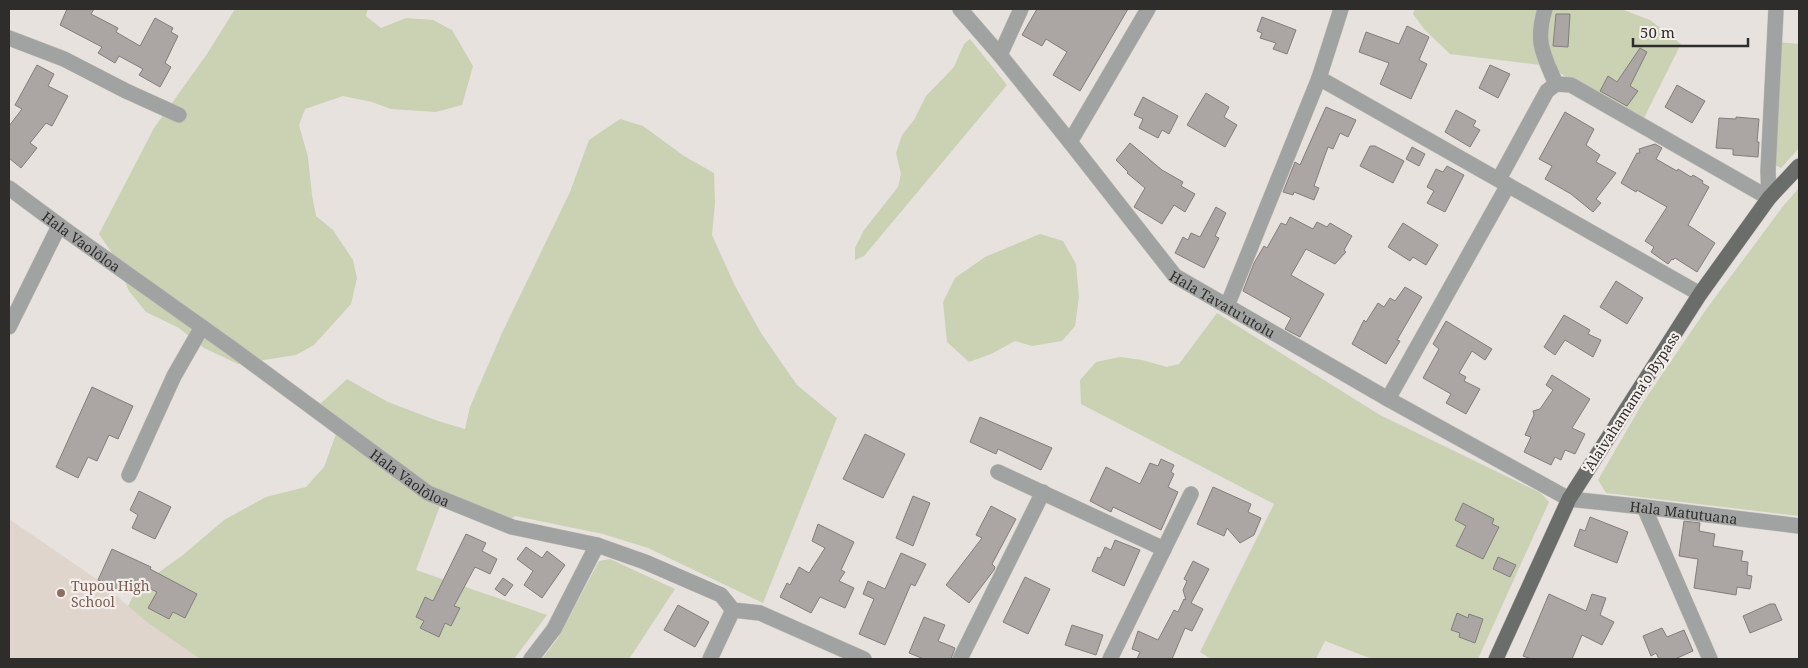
<svg xmlns="http://www.w3.org/2000/svg" width="1808" height="668" viewBox="0 0 1808 668" font-family="'Noto Serif',serif">
<style>
.built{fill:#e0d5cc}
.green{fill:#cad2b3}
.building{fill:#aba6a3;stroke:#837e7b}
.lines{fill:none;stroke-linecap:round;stroke-linejoin:round}
.minor-casing{stroke:#c2beba;stroke-width:16}
.major-casing{stroke:#c2beba;stroke-width:16}
.minor{stroke:#a0a3a1;stroke-width:15}
.major{stroke:#6a6d6a;stroke-width:15}
.education-dot{fill:#8d6e63;stroke:#f4efeb;stroke-width:2}
.labels{text-anchor:middle;dominant-baseline:central;stroke-width:4.5;stroke-linejoin:round;paint-order:stroke}
.street-label{font-size:14px;fill:#2f2d2c;stroke:#f4efeb}
.education-label{font-size:14px;fill:#785e54;stroke:#f4efeb;text-anchor:start}
</style>
<rect width="100%" height="100%" fill="#e7e2de"/>
<!-- built -->
<path class="built" d="M9,519L98,580L148,623L200,659H9Z"/>
<!-- green -->
<g class="green">
<path d="M235,9H368L366,16L381,28L406,18L433,20L452,30L473,66L462,105L436,112L391,109L372,102L343,96L305,109L299,125L308,157L312,195L316,216L333,230L353,260L357,278L351,304L314,345L296,355L238,364L204,348L179,328L146,312L129,291L114,256L99,234L154,128L207,54Z"/>
<path d="M1415,9H1621L1650,20L1681,44L1644,118L1598,98L1549,66L1450,54L1424,29L1413,14Z"/>
<path d="M970,39L1007,85L864,256L855,260V248L864,230L898,187L901,174L896,153L902,135L914,120L926,96L954,67L964,44Z"/>
<path d="M1779,42L1799,44V148L1781,168L1773,164Z"/>
<path d="M620,119L643,126L684,156L714,173L715,203L712,235L735,286L761,333L797,385L837,418L763,603L648,548L603,534L515,516L499,528L440,506L416,570L547,615L514,659H200L148,623L128,606L138,587L183,555L224,520L266,497L306,487L324,467L336,434L319,405L347,379L388,402L438,421L465,429L470,407L502,333L570,192L589,140Z"/>
<path d="M1799,188V516L1606,493L1598,480L1642,404L1705,311L1784,205Z"/>
<path d="M1040,234L1063,241L1076,264L1079,297L1075,326L1062,341L1032,346L1015,341L991,354L969,362L947,342L943,302L955,278L985,257Z"/>
<path d="M1217,313L1380,415L1541,493L1549,502L1478,659H1372L1325,641L1316,659H1211L1200,652L1274,504L1081,404L1080,380L1096,362L1120,357L1142,360L1167,367L1179,364Z"/>
<path d="M610,559L675,589L629,659H542L558,638L599,561Z"/>
</g>
<!-- building -->
<g class="building">
<path d="M67,9H94L91,14L118,28L116,32L140,46L155,18L173,28L171,32L178,36L165,63L171,67L160,87L139,75L143,69L119,56L115,63L98,53L102,47L60,25Z"/>
<path d="M1037,9H1128L1080,91L1053,75L1067,52L1046,39L1042,46L1022,35Z"/>
<path d="M1556,14H1570L1568,47L1553,46Z"/>
<path d="M1262,17L1296,30L1287,54L1273,49L1276,43L1260,38L1262,33L1257,31Z"/>
<path d="M1407,26L1429,37L1419,60L1427,64L1411,99L1380,84L1389,63L1359,52L1366,32L1399,44Z"/>
<path d="M1640,48L1647,52L1630,86L1638,91L1627,106L1600,91L1608,76L1617,82Z"/>
<path d="M37,65L54,74L48,86L68,96L52,126L46,123L30,143L37,148L21,168L9,158V126L22,109L15,105Z"/>
<path d="M1490,65L1510,74L1498,98L1479,88Z"/>
<path d="M1677,85L1705,101L1692,123L1665,107Z"/>
<path d="M1206,93L1229,107L1224,117L1237,125L1225,147L1187,125Z"/>
<path d="M1143,97L1178,116L1169,134L1162,130L1158,138L1139,128L1143,119L1134,115Z"/>
<path d="M1326,107L1356,120L1348,137L1340,133L1333,149L1328,147L1314,186L1319,188L1314,200L1294,192L1293,195L1283,192L1295,162L1300,165Z"/>
<path d="M1456,110L1476,121L1473,126L1480,130L1470,147L1445,132Z"/>
<path d="M1565,112L1594,129L1586,145L1600,155L1596,162L1616,173L1596,199L1601,203L1593,212L1571,194L1545,179L1552,166L1539,159Z"/>
<path d="M1736,117L1759,119L1757,142H1759L1758,157L1733,155V149L1716,148L1719,118L1736,119Z"/>
<path d="M1130,143L1162,170L1183,182L1181,186L1195,194L1185,212L1174,205L1162,224L1134,207L1145,188L1127,173L1128,172L1116,160Z"/>
<path d="M1655,144L1662,148L1656,159L1677,171L1678,169L1691,177L1693,175L1703,181L1702,183L1709,187L1688,225L1715,243L1697,272L1675,258L1673,260L1672,259L1668,264L1651,252L1654,247L1645,241L1667,207L1637,190L1636,192L1621,183L1637,153H1640L1639,149Z"/>
<path d="M1370,146H1375L1404,161L1393,183L1360,166Z"/>
<path d="M1412,147L1425,154L1419,166L1406,159Z"/>
<path d="M1447,166L1464,175L1445,212L1427,203L1434,191L1427,187L1436,169L1443,172Z"/>
<path d="M1216,207L1226,213L1215,236L1219,238L1204,268L1175,253L1183,237L1188,240L1191,233L1200,237Z"/>
<path d="M1290,217L1313,229L1317,222L1327,227L1330,223L1352,236L1344,250L1346,252L1335,264L1306,249L1291,275L1324,294L1300,337L1285,329L1291,318L1243,291L1254,263L1264,246L1267,248L1281,223L1286,225Z"/>
<path d="M1403,223L1438,245L1426,265L1413,257L1410,261L1388,247Z"/>
<path d="M1616,281L1643,298L1627,324L1600,307Z"/>
<path d="M1405,287L1422,297L1397,340L1400,341L1386,364L1352,344L1364,320L1366,322L1378,303L1384,307L1390,298L1395,301Z"/>
<path d="M1564,315L1590,330L1588,334L1601,340L1593,357L1565,340L1555,355L1544,347Z"/>
<path d="M1446,321L1492,349L1485,360L1472,351L1459,373L1466,377L1464,381L1480,389L1466,414L1446,403L1451,394L1423,378L1439,349L1433,344Z"/>
<path d="M1552,375L1590,399L1572,428L1585,434L1575,454L1565,450L1561,460L1555,457L1551,465L1524,452L1531,437L1525,435L1534,415L1533,411L1540,409L1553,390L1546,385Z"/>
<path d="M92,387L133,406L118,439L109,435L97,461L88,457L78,478L56,467Z"/>
<path d="M980,417L1052,448L1041,470L998,449L996,454L970,442Z"/>
<path d="M865,434L905,454L883,498L843,479Z"/>
<path d="M1161,459L1174,465L1171,472L1174,474L1168,487L1178,492L1161,530L1113,507L1111,512L1090,501L1106,467L1140,484L1150,463L1158,466Z"/>
<path d="M1213,487L1251,504L1248,512L1261,518L1254,535L1240,543L1227,528L1224,536L1197,524Z"/>
<path d="M139,491L171,507L155,539L132,528L138,515L130,510Z"/>
<path d="M913,496L930,503L913,546L896,538Z"/>
<path d="M1463,503L1494,519L1492,524L1499,527L1483,559L1456,546L1466,526L1455,520Z"/>
<path d="M991,506L1016,519L992,564L995,567L994,570L969,603L946,585L982,538L976,535Z"/>
<path d="M1590,517L1628,532L1617,563L1574,546L1580,529L1585,531Z"/>
<path d="M1684,521L1700,523L1699,531L1715,534L1713,546L1743,551L1741,561L1748,562L1747,575L1752,576L1750,589L1737,587L1736,595L1694,588L1698,559L1679,556Z"/>
<path d="M818,524L854,542L841,570L845,572L839,581L854,588L845,608L820,597L811,613L780,597L787,583L790,585L799,567L809,573L825,548L812,541Z"/>
<path d="M466,534L486,543L482,551L497,559L490,574L475,567L454,606L460,608L451,626L445,623L439,637L420,628L424,621L416,617L425,597L433,601Z"/>
<path d="M1115,540L1140,550L1124,586L1092,571L1098,557L1100,558L1105,547L1111,550Z"/>
<path d="M526,547L542,558L547,551L565,565L542,598L524,585L533,571L517,559Z"/>
<path d="M112,549L151,567L150,569L197,594L185,618L173,612L169,619L148,608L157,592L131,580L125,593L98,580Z"/>
<path d="M901,553L926,564L915,586L911,584L885,645L859,634L874,599L863,594L868,581L885,589Z"/>
<path d="M1498,557L1516,565L1510,577L1493,569Z"/>
<path d="M1193,561L1209,569L1191,603L1203,609L1192,631L1185,628L1172,659H1137L1140,652L1132,649L1138,631L1158,640L1174,610L1178,612L1184,599L1186,600L1183,590L1187,581L1184,579Z"/>
<path d="M1025,577L1050,589L1028,634L1003,622Z"/>
<path d="M503,578L513,585L505,596L495,589Z"/>
<path d="M1549,594L1586,611L1592,594L1606,598L1600,615L1614,622L1602,645L1582,635L1572,659H1531L1523,656Z"/>
<path d="M1770,604H1775L1782,620L1750,633L1743,616Z"/>
<path d="M678,605L709,622L695,647L664,630Z"/>
<path d="M1457,613L1468,618L1469,614L1483,619L1475,643L1459,637L1460,633L1451,630Z"/>
<path d="M924,617L945,625L938,641L955,648L951,659H924L909,653Z"/>
<path d="M1072,625L1103,635L1096,655L1065,645Z"/>
<path d="M1662,628L1667,637L1684,630L1693,651L1675,659H1659L1656,653L1651,656L1643,636Z"/>
</g>
<g class="lines">
<defs>
<g id="minor">
<path id="s1" d="M960,9L1000,55L1070,142L1175,276L1388,399L1569,499L1644,507L1799,526"/>
<path d="M1341,9L1319,78L1700,294"/>
<path d="M1545,9C1535,42 1543,54 1556,84"/>
<path d="M9,38L64,59L126,91L179,115"/>
<path d="M1000,55L1021,9"/>
<path d="M1070,142L1148,9"/>
<path d="M1499,179L1547,91L1556,84L1571,85L1769,198L1768,171L1776,9"/>
<path id="s2" d="M9,188L67,231L233,349L428,493L512,527L597,545L645,562L721,595L733,610L760,613L864,659"/>
<path d="M1227,306L1319,78"/>
<path d="M9,327L59,226"/>
<path d="M1388,399L1508,185"/>
<path d="M998,472L1164,549"/>
<path d="M129,475L174,376L202,327"/>
<path d="M1644,507L1710,659"/>
<path d="M531,659L554,629L597,545"/>
<path d="M710,659L733,610"/>
<path d="M960,659L1043,492"/>
<path d="M1110,659L1191,494"/>
</g>
<path id="major" d="M1496,659L1569,499L1700,294L1769,198L1799,166"/>
</defs>
<!-- minor casing -->
<use href="#minor" class="minor-casing"/>
<!-- major casing -->
<use href="#major" class="major-casing"/>
<!-- minor -->
<use href="#minor" class="minor"/>
<!-- major -->
<use href="#major" class="major"/>
</g>
<!-- markers -->
<circle class="education-dot" cx="61" cy="593" r="5"/>
<g class="labels">
<!-- street labels -->
<g class="street-label">
<text stroke="none"><textPath href="#s2" startOffset="90">Hala Vaolōloa</textPath></text>
<text stroke="none"><textPath href="#s1" startOffset="398">Hala Tavatu'utolu</textPath></text>
<text transform="translate(1631 402) rotate(-57)">'Alaivahamama'o Bypass</text>
<text stroke="none"><textPath href="#s2" startOffset="495">Hala Vaolōloa</textPath></text>
<text stroke="none"><textPath href="#s1" startOffset="911">Hala Matutuana</textPath></text>
</g>
<!-- education labels -->
<g class="education-label">
<text x="71" y="585">Tupou High<tspan x="71" dy="16">School</tspan></text>
</g>
</g>
<!-- border -->
<rect width="1808" height="668" fill="none" stroke="#2f2d2c" stroke-width="20"/>
<!-- scale -->
<path d="M1633 38v8h115v-8" fill="none" stroke="#2f2d2c" stroke-width="2.5"/>
<text x="1640" y="38" font-size="15" fill="#2f2d2c" stroke="#f4efeb" stroke-width="4" paint-order="stroke">50 m</text>
</svg>
